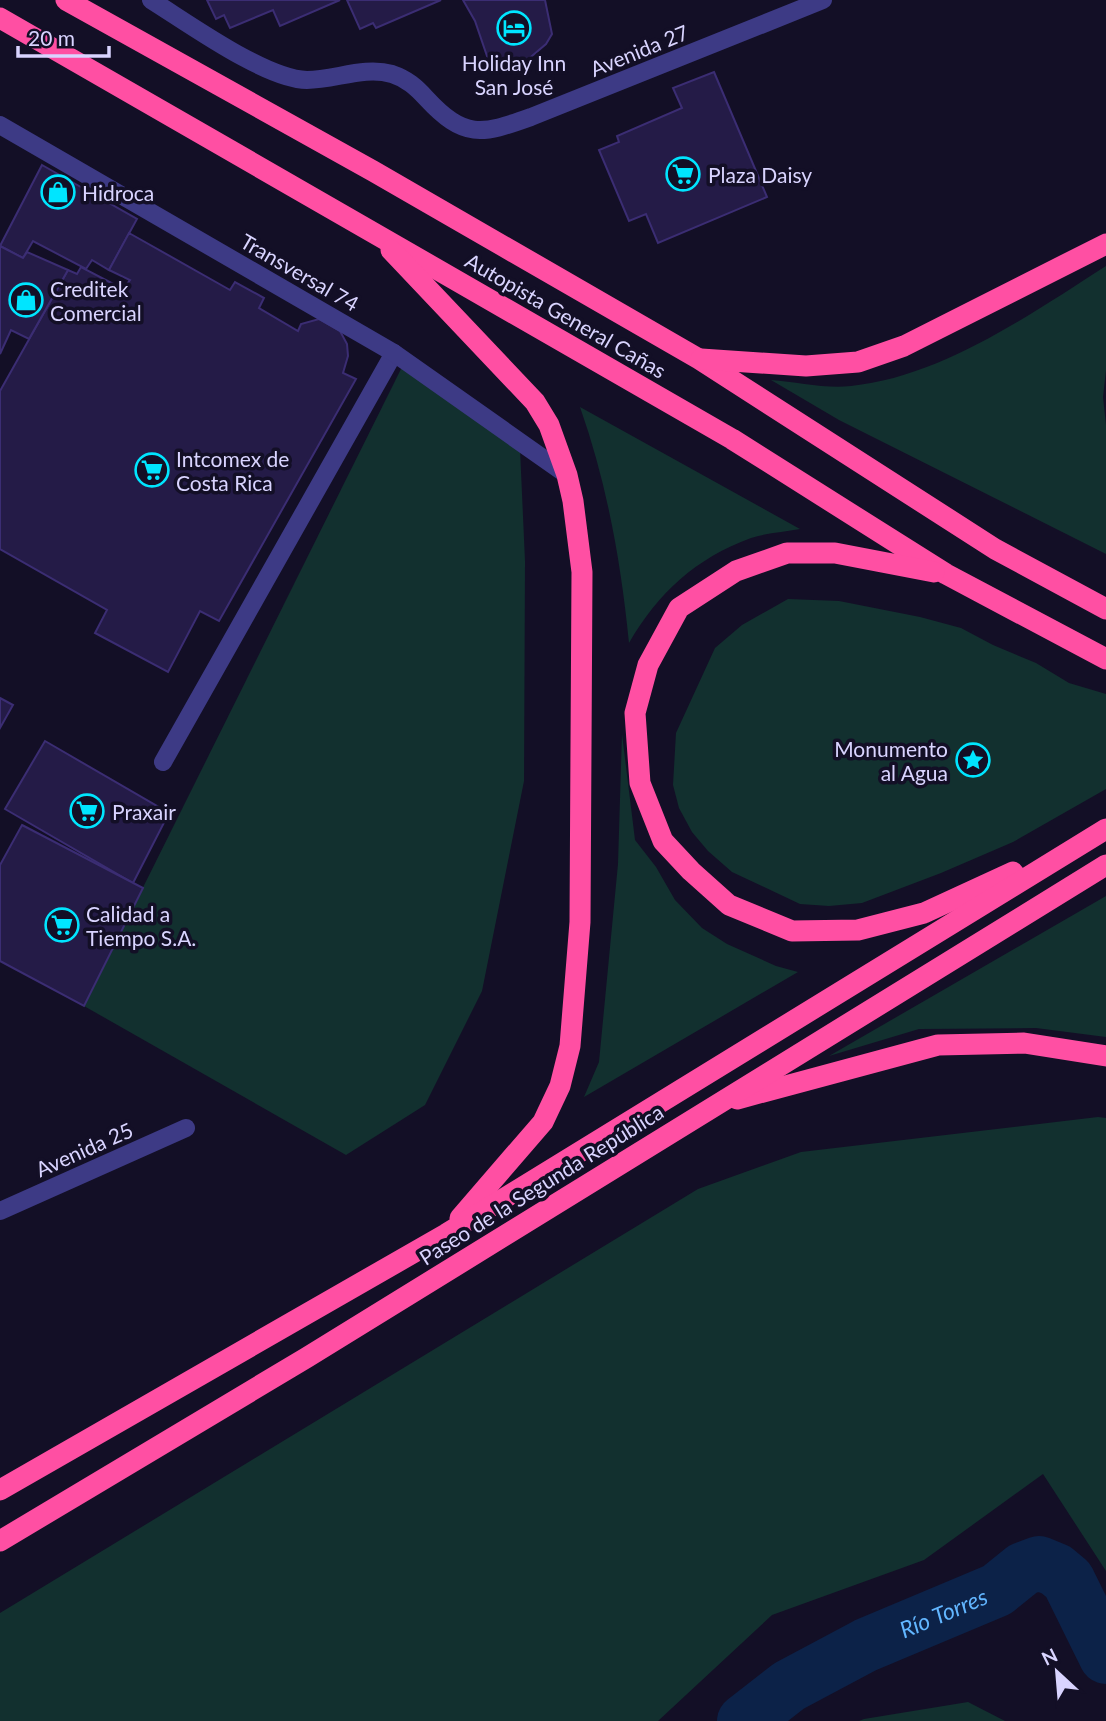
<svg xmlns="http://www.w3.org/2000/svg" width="1106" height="1721" viewBox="0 0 1106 1721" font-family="Lato,sans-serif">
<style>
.green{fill:#12302f}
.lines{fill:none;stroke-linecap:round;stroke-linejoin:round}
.river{stroke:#0c2248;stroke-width:54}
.building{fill:#241b47;stroke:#3b2d73;stroke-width:2}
.lane{stroke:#3d3a85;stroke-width:18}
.street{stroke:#3d3a85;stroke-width:18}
.highway{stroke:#ff4fa3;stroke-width:21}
.labels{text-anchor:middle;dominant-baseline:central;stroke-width:7;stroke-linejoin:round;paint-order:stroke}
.street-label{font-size:21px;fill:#d9d4ff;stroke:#130f26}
.poi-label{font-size:21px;fill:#d9d4ff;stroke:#130f26;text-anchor:start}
.water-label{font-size:23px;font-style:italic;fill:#62b6ff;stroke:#130f26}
</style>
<rect width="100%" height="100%" fill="#130f26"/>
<!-- green -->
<g class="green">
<path d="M1106,266V370L1103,397L1106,425V554L839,420L771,380C797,382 826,389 851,386C941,377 1031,314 1106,266Z"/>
<path d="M402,367L520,449L525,561L524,781L482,991L425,1105L346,1155L84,1006Z"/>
<path d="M580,407L800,529C784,532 766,533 751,538C696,558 658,593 629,643C621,562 607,484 580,407Z"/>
<path d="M788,599L839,601L920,617L961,628L993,645L1036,663L1069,683L1106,694V789L1013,842L941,873L862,903L829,906L800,904L732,872L708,851L692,832L679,808L673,785L676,733L715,648L742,625Z"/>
<path d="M622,734L635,840L656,867L675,900L702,928L727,944L776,966L798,972L584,1097L599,1062L618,864Z"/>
<path d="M1106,896V1037L1036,1028L919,1029L829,1056Z"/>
<path d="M1098,1117L1106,1118V1571L1043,1474L924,1560L772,1615L658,1721H0V1613L698,1189L801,1152Z"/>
<path d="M968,1702L1005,1721H859L864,1719Z"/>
</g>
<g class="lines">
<!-- river -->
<path class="river" id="s1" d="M744,1721L789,1686L866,1645L997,1590L1023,1569L1039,1563L1056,1570L1068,1580L1106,1657"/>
</g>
<!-- building -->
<g class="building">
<path d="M207,0H340L280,26L273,10L230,28L224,15L216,19Z"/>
<path d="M347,0H441L376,28L373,23L360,29Z"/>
<path d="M463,0H545L552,34L546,44L526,61L504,63L488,59L475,21Z"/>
<path d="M714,72L767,197L658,243L646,214L629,221L599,150L619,142L617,136L682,108L673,88Z"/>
<path d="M42,165L137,219L109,270L92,260L86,269L33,241L23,258L0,246Z"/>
<path d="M129,233L230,290L235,282L264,298L259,308L298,331L301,324L319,319L340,331L347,344L348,356L343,373L356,379L219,621L200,611L168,672L95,633L107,610L0,549V391L68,270L77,274L81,267L123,289L130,280L109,270Z"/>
<path d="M0,246L23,258L27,252L68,270L29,339L11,330L0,354Z"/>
<path d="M0,698L13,705L0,728Z"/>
<path d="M45,741L169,813L133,883L5,809Z"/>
<path d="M22,825L143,888L84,1006L0,961V865Z"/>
</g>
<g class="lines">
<!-- lane -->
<path class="lane" d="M163,762L394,353"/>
<!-- street -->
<g class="street">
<path d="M151,0C188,23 265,79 307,80C335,80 364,66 392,74C407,79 416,87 426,98C464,139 481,135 531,117L823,0"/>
<path d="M0,125L394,353L567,475"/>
<path d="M0,1211L186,1128"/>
</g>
<!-- highway -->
<g class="highway">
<path d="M66,0L373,171L699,359L995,549L1106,609"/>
<path d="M0,18L732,439L946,574L1106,659"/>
<path d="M391,250L535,402L549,425L567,475L573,501L582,572L580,922L570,1046L560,1086L543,1122L460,1218"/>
<path d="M701,359L806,366L858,362L904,346L1106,244"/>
<path d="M934,572L835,553H787L736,571L679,608L648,665L635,713L640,783L663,841L691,871L729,905L792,931L858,930L924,913L1013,872"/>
<path d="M737,1099L938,1045L1024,1043L1106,1056"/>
<path d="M0,1490L446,1234L1106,829"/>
<path d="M0,1541L306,1358L1106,865"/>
</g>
</g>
<!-- icons -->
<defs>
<symbol id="hotel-ring" viewBox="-11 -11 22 22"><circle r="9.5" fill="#130f26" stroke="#00e5ff" stroke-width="1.5"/><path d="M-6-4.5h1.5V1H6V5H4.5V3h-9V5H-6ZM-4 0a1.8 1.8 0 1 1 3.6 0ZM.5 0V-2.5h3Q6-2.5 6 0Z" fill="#00e5ff"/></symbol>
<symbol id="supermarket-ring" viewBox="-11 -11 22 22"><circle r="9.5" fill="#130f26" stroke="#00e5ff" stroke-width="1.5"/><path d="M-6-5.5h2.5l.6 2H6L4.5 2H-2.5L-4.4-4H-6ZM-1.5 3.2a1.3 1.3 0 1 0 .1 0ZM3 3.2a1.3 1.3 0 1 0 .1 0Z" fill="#00e5ff"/></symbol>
<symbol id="shop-ring" viewBox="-11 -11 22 22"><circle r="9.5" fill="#130f26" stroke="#00e5ff" stroke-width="1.5"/><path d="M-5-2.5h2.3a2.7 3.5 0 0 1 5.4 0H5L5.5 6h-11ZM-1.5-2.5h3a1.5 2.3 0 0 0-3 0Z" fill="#00e5ff"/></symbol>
<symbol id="sight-ring" viewBox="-11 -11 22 22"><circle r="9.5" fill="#130f26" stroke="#00e5ff" stroke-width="1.5"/><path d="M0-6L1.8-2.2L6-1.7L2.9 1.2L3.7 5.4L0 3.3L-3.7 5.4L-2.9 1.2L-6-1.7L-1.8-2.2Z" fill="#00e5ff"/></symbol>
</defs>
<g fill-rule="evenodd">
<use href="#hotel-ring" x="495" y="9" width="38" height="38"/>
<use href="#supermarket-ring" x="664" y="155" width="38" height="38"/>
<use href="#shop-ring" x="39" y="173" width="38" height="38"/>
<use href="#shop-ring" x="7" y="281" width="38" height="38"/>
<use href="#supermarket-ring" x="133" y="451" width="38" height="38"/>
<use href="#sight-ring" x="954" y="741" width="38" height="38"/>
<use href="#supermarket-ring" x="68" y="792" width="38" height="38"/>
<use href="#supermarket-ring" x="43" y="906" width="38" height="38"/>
</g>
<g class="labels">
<!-- street labels -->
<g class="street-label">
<text transform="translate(639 50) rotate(-22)">Avenida 27</text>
<text transform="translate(300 272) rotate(30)">Transversal 74</text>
<text transform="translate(566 315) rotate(30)">Autopista General Cañas</text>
<text transform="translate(84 1149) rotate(-24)">Avenida 25</text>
<text transform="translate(541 1184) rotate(-32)">Paseo de la Segunda República</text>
</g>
<!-- poi labels -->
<g class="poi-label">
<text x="514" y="62" text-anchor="middle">Holiday Inn<tspan x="514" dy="24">San José</tspan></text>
<text x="708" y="174">Plaza Daisy</text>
<text x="82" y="192">Hidroca</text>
<text x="50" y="288">Creditek<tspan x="50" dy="24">Comercial</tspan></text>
<text x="176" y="458">Intcomex de<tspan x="176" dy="24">Costa Rica</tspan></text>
<text x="948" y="748" text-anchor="end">Monumento<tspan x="948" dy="24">al Agua</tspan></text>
<text x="112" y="811">Praxair</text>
<text x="86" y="913">Calidad a<tspan x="86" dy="24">Tiempo S.A.</tspan></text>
</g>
<!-- water labels -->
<g class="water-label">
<text stroke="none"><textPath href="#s1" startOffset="228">Río Torres</textPath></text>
</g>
</g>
<!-- north arrow -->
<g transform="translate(1057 1672) rotate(334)" stroke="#130f26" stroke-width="5" paint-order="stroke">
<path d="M0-5L12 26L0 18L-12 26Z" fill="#d9d4ff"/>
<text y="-10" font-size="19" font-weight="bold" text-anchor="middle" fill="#d9d4ff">N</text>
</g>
<!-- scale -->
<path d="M18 46v10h91v-10" fill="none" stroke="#d9d4ff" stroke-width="3.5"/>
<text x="28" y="46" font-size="21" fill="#d9d4ff" stroke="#130f26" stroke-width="5" paint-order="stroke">20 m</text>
</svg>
